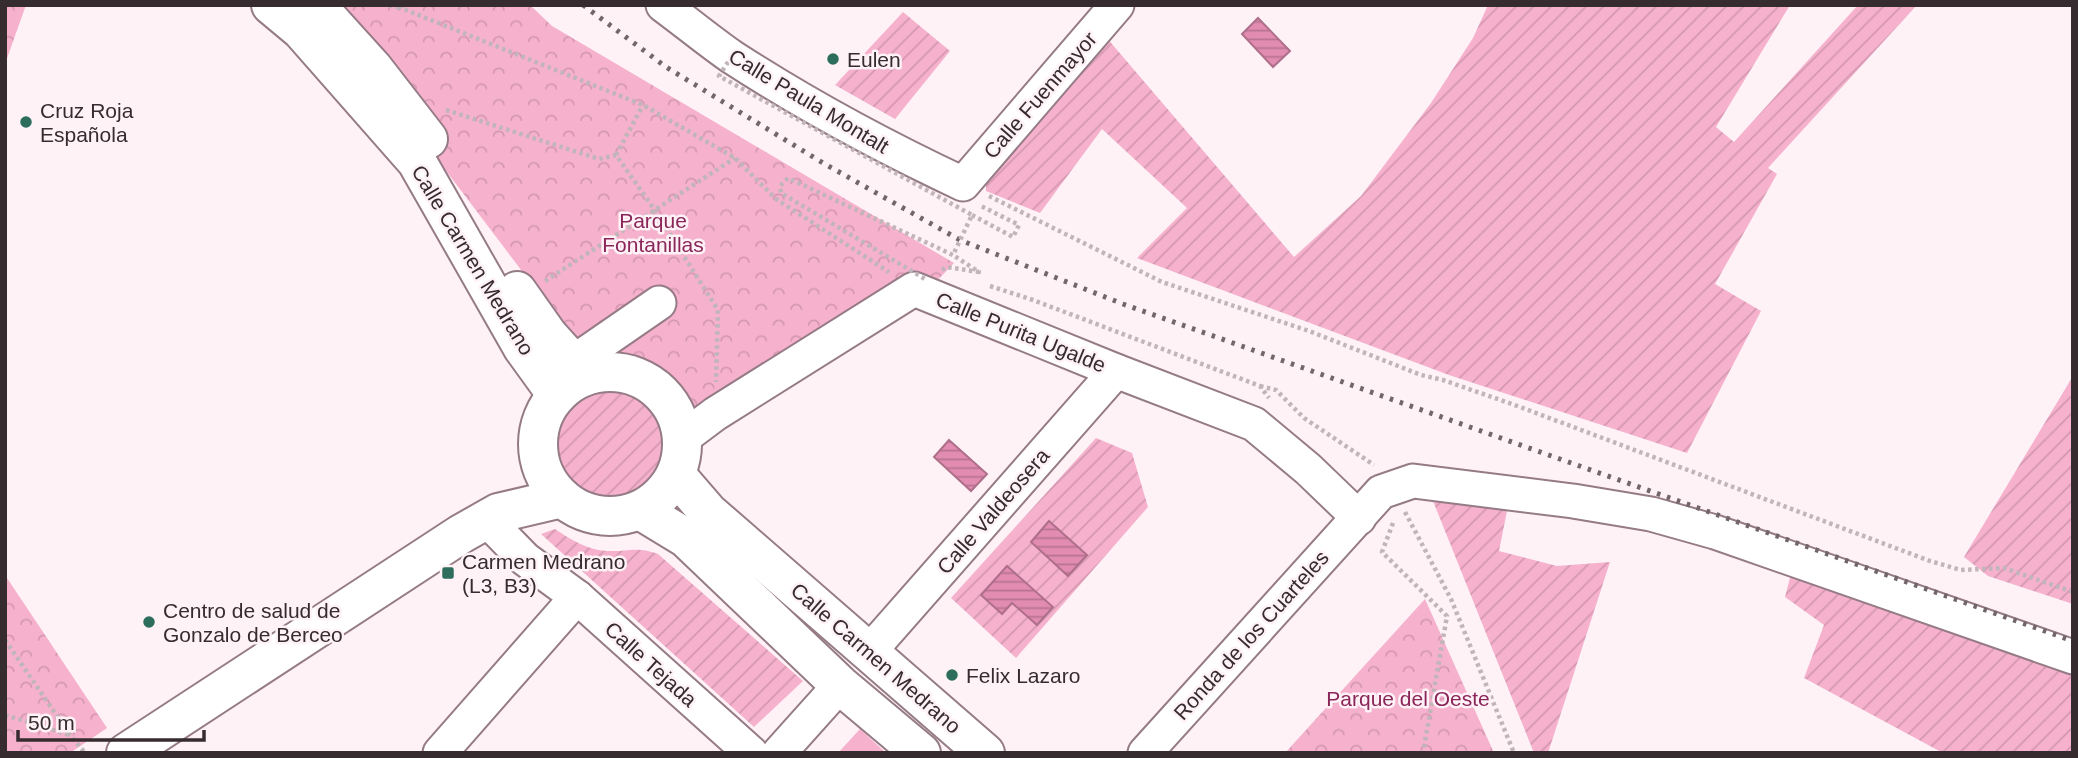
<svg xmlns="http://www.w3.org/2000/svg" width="2078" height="758" viewBox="0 0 2078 758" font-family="Helvetica,sans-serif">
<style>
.park{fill:url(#park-crowns)}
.garden{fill:url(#garden-furrows)}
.pitch{fill:#f6b1cd}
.water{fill:url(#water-rules);stroke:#ae6f8a;stroke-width:2}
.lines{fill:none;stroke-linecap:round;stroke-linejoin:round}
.minor-casing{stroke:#957b85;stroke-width:37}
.major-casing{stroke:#957b85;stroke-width:42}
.path{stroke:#c1b5b9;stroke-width:4.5;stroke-dasharray:3.5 3.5;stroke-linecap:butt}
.minor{stroke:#fff;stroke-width:33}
.major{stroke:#fff;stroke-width:38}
.rail{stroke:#72666a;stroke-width:5;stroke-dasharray:3.5 7;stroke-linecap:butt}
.path-bridge{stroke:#c1b5b9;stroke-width:4.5;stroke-dasharray:3.5 3.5;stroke-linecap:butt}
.poi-dot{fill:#2c6d5b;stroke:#fef2f6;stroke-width:2.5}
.labels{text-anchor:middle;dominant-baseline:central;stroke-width:5;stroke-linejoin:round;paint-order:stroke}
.poi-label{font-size:21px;fill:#362b2f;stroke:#fef2f6;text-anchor:start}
.street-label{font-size:21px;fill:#362b2f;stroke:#fef2f6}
.park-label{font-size:21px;fill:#8a2659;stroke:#fef2f6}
</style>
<defs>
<pattern id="park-crowns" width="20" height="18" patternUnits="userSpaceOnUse" patternTransform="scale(1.75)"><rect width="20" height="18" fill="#f6b1cd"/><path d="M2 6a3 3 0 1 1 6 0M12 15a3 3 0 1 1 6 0" fill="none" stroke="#d498b0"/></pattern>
<pattern id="garden-furrows" width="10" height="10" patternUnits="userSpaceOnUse" patternTransform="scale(1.75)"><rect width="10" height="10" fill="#f6b1cd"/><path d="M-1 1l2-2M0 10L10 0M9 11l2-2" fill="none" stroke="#d498b0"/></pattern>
<pattern id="water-rules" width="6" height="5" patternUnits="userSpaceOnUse" patternTransform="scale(1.75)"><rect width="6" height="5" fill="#e28cb1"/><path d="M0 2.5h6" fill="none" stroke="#b87390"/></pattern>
</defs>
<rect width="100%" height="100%" fill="#fef2f6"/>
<!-- park -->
<g class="park">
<path d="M5,5H26L5,64Z"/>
<path d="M315,5H530L552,26L954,263L930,288L700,417L677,389L629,357H587L434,155Z"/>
<path d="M5,575L107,728L70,753H5Z"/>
<path d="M1425,599L1494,753H1285Z"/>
</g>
<!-- garden -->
<g class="garden">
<path d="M1488,5H1790L1716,127L1734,142L1858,5H1917L1768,168L1777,174L1715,284L1761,311L1687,453L1449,375L1137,258L1187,208L1102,129L1040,213L986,191V179L1106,37L1294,257L1361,196L1431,103L1473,38Z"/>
<path d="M903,12L950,51L895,119L835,85Z"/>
<path d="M2073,376V604L1988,576L1964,557Z"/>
<circle cx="610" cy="443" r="56"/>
<path d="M1096,438L1132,453L1148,507L1016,658L951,598Z"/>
<path d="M1429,491L1509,501L1499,551L1557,566L1610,562L1548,753H1534Z"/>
<path d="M555,529C571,540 588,550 607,551C628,552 636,546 658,554L803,681L754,727L541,534Z"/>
<path d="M1792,570L2073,668V753H1943L1804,678L1824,625L1785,597Z"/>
</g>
<!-- pitch -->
<path class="pitch" d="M860,729L886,753H838Z"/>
<!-- water -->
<g class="water">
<path d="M1258,18L1290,51L1273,67L1242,34Z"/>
<path d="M949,440L987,474L971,491L934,457Z"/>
<path d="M1049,521L1087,555L1068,576L1031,542Z"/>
<path d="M1007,566L1053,607L1037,625L1012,603L1002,614L981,595Z"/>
</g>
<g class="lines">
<defs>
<g id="minor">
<path d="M663,5C686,22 709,41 732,57C806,105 884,147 963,184L1117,5"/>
<path d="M572,363L659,303"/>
<path d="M683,438L715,414L914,289L1116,371L1254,424L1308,469L1359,518"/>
<path d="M487,520L525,559L577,597L751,753"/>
<path d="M869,652L1116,371"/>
<path d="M440,753L577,597"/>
<path d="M779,753L840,685"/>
<path d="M1145,753L1381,492L1413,481L1573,501L1651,514L1715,532L2073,657"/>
</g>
<g id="major">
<path d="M271,5L301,30L417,162L523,348L557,395"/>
<path d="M316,5L373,68L428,139"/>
<path d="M517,291L548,335L585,376"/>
<circle cx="610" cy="444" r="72"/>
<path d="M676,475L708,512L985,753"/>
<path d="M640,510L686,538L840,685L921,753"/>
<path d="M126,753L461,534L498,513L562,498"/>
</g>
</defs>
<!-- minor casing -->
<use href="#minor" class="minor-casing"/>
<!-- major casing -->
<use href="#major" class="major-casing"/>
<!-- path -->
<g class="path">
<path d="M389,5L401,8"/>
<path d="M402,5L401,8L643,105L735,158L776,199L889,272"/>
<path d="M446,110L599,159L616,155L654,209L718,310L716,382"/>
<path d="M616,155L643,105"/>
<path d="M989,196L1162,282L1309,331L1421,375L1443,380L1512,404L1930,561L1961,570L2004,568L2073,592"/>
<path d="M972,215L1013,237L1019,225L979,205"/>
<path d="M942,270L947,267L979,272L953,255"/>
<path d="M545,281L735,158"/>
<path d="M990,286L1033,300L1260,386L1269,398"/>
<path d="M1260,386L1276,390L1304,418L1374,465"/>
<path d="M1405,512L1451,599L1514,753"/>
<path d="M1393,523L1382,552L1447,616L1423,753"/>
<path d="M5,640L70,735L85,753"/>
<path d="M5,715L69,735"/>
</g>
<!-- minor -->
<use href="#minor" class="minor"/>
<!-- major -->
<use href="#major" class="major"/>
<!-- rail -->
<path class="rail" d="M583,5L666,67L823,163L960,240L1123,304L2073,641"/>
<!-- path-bridge -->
<path class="path-bridge" d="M732,56L719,76L972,215L953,255L788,178L780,186L781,193L925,279"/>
</g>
<!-- markers -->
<g class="poi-dot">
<circle cx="833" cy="59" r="7"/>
<circle cx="26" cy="122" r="7"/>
<rect x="441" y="566" width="14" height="14" rx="3.5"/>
<circle cx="149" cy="622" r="7"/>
<circle cx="952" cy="675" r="7"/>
</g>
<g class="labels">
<!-- poi labels -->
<g class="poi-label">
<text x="847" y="59">Eulen</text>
<text x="40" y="110">Cruz Roja<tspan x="40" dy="24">Española</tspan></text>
<text x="462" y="561">Carmen Medrano<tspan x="462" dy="24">(L3, B3)</tspan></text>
<text x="163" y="610">Centro de salud de<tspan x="163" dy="24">Gonzalo de Berceo</tspan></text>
<text x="966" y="675">Felix Lazaro</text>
</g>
<!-- street labels -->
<g class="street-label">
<text transform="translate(1040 95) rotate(-49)">Calle Fuenmayor</text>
<text transform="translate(809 101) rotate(31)">Calle Paula Montalt</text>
<text transform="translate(473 260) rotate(59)">Calle Carmen Medrano</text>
<text transform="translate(1021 332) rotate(22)">Calle Purita Ugalde</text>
<text transform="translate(993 511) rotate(-49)">Calle Valdeosera</text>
<text transform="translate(1251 635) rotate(-48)">Ronda de los Cuarteles</text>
<text transform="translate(876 658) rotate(41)">Calle Carmen Medrano</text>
<text transform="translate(651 664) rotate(42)">Calle Tejada</text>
</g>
<!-- park labels -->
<g class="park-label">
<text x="653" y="220">Parque<tspan x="653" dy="24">Fontanillas</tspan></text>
<text x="1408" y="698">Parque del Oeste</text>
</g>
</g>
<!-- border -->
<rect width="2078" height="758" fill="none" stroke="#362b2f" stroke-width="14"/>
<!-- scale -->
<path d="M18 730v10h186v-10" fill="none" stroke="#362b2f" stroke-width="3.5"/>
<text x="28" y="730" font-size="21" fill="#362b2f" stroke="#fef2f6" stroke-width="5" paint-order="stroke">50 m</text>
</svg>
